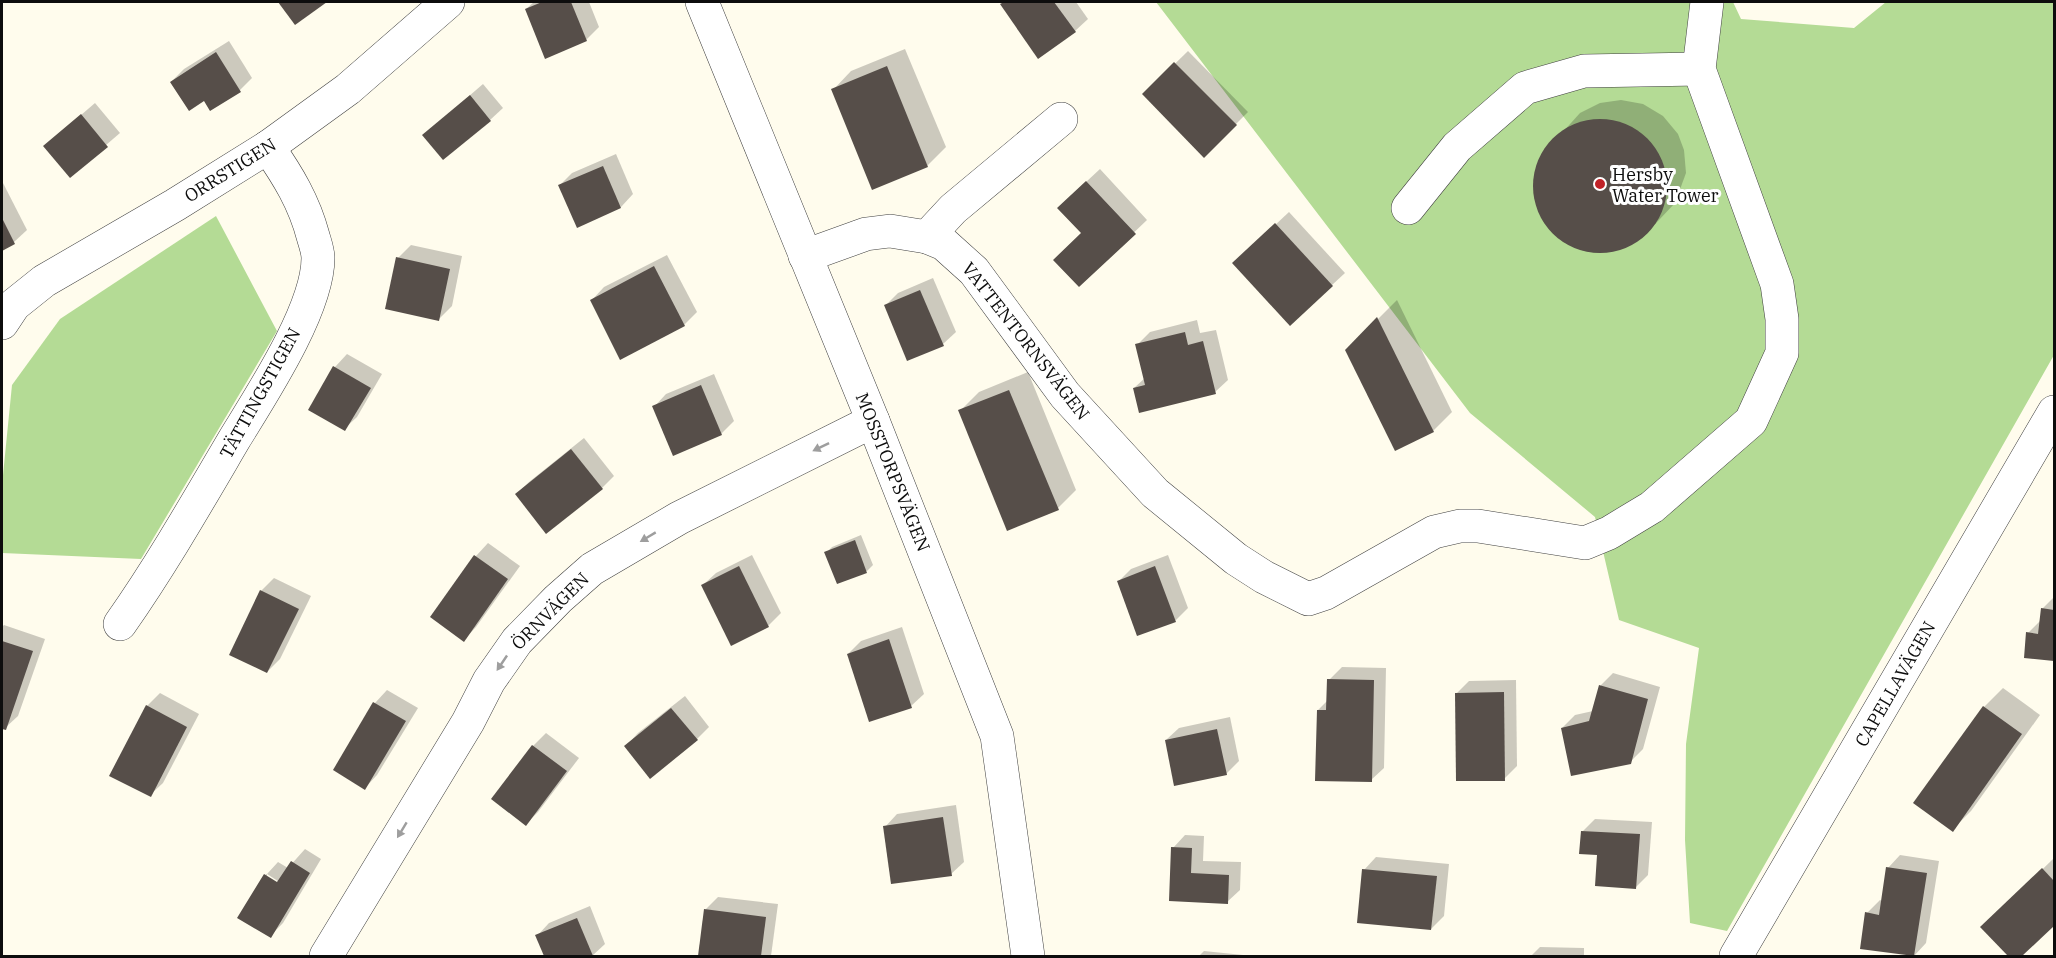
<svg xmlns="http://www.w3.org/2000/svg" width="2056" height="958" viewBox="0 0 2056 958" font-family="'IBM Plex Serif',serif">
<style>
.forest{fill:#b4db95}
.shadow{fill:#0003}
.building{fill:#564e49}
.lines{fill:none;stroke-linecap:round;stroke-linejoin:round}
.minor-casing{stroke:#404040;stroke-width:34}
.minor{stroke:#fff;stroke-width:33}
.oneway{fill:#9e9e9e}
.poi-dot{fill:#c02228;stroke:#fff;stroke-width:2}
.labels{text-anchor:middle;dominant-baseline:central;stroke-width:6;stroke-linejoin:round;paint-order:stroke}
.street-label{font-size:18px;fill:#0d0d0d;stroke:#fff}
.poi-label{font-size:18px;fill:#0d0d0d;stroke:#fff;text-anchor:start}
</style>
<rect width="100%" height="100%" fill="#fffced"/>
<!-- forest -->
<g class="forest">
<path d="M1156,2H1733L1741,19L1854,28L1886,2H2054V355L1727,931L1690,923L1685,840L1686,744L1699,648L1619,620L1595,517L1470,413Z"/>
<path d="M216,216L277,331L141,559L2,553V485L12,385L60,319Z"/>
</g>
<!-- shadow -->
<g class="shadow">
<path d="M280,2H324L295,23Z"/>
<path d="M534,2H589L599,27L586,40L526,9Z"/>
<path d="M1005,2H1076L1088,19L1075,31L1002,5Z"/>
<path d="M229,41L252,78L240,90L204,99L171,82L184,69Z"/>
<path d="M905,49L946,147L927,166L833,90L851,71Z"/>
<path d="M1188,51L1248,112L1204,156L1144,94Z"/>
<path d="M483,84L503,108L490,120L424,135Z"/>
<path d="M1621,100L1643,104L1663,116L1678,134L1684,150L1686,173L1675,203L1642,238L1622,249L1599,253L1584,251L1563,242L1543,221L1535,200L1534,177L1542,155L1580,113L1600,103Z"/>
<path d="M95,103L120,133L70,176L45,146Z"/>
<path d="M616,154L633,194L621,207L559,186L572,173Z"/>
<path d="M1100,169L1147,220L1079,285L1083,233L1072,195Z"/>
<path d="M2,181L27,230L14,242L2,249Z"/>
<path d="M1289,212L1345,273L1290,324L1247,251Z"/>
<path d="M411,245L462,256L452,306L439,319L398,258Z"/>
<path d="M667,255L697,312L684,325L592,300L604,287Z"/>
<path d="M933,278L956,332L943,344L886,305L898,293Z"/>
<path d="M1397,300L1452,412L1433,431L1347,350Z"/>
<path d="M1197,320L1200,333L1216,330L1228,380L1215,392L1134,388L1145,378L1137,345L1150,332Z"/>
<path d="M347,354L382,374L357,417L344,429L310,409L335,367Z"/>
<path d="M1028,372L1076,490L1058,508L960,411L979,392Z"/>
<path d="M714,374L734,421L721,434L654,407L666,394Z"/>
<path d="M584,438L614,476L602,488L517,494L529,482Z"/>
<path d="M861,535L873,565L867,571L837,582L826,553L832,547Z"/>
<path d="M488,543L520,566L476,627L464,640L432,617L476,556Z"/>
<path d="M752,555L781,613L768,626L703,585L716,573Z"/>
<path d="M1168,555L1188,608L1176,620L1138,634L1119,581L1131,569Z"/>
<path d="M274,578L311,596L280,659L267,672L261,591Z"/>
<path d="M2054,597V660L2025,657L2028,633L2041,620L2042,609Z"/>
<path d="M4,625L45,639L18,716L5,728L2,727V627Z"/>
<path d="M902,627L924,694L911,706L848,654L861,641Z"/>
<path d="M1342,667L1386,668L1384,768L1371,780L1318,710L1328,700L1329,680Z"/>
<path d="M1613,673L1660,687L1643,749L1630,762L1562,728L1575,715L1593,711L1601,685Z"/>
<path d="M1516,680L1517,766L1504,779L1456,694L1469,681Z"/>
<path d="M2003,688L2040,715L1971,811L1952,830L1984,707Z"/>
<path d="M387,690L418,708L377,775L365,788L335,770L375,703Z"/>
<path d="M160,693L199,714L163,783L150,795L147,706Z"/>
<path d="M685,696L709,727L697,739L626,746L638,733Z"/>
<path d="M1230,717L1239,761L1226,774L1166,740L1179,728Z"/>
<path d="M546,733L579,758L538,812L526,824L533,746Z"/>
<path d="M956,805L964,862L951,874L885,827L897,814Z"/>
<path d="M1595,819L1652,822L1648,875L1636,887L1599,853L1582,832Z"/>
<path d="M1185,835L1204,836L1203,861L1241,862L1240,890L1227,902L1170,900L1173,848Z"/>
<path d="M305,849L321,859L283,923L270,936L265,875L267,874V877L283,887L284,885L267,874L278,862L288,868Z"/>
<path d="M1900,855L1939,861L1926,943L1914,956L1867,913L1880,900L1882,901L1888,868Z"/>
<path d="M1376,857L1449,864L1444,916L1431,929L1364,870Z"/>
<path d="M2054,858V924L2020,956H2010L1983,927Z"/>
<path d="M718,897L778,904L771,956H700L706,909Z"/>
<path d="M590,906L605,944L592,956H545L537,936L549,923Z"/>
<path d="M1540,947L1584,948V956H1531Z"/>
<path d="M1204,951L1253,956H1199Z"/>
</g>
<!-- building -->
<g class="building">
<path d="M278,2H327L295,25Z"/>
<path d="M542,2H571L587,41L545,59L525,9Z"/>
<path d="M1004,2H1054L1076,32L1038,59L1000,4Z"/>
<path d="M216,52L241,92L210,111L204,101L189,111L170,82Z"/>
<path d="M1174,62L1237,125L1204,158L1142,94Z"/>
<path d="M887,66L928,167L872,190L831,89Z"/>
<path d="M470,95L491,121L443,160L422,135Z"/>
<path d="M81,114L108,147L70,178L43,146Z"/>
<circle cx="1600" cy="186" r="67"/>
<path d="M603,166L621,208L577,228L558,185Z"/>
<path d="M1086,181L1136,234L1079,287L1053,260L1081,233L1057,208Z"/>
<path d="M2,218L15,244L2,251Z"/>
<path d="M1275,223L1333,286L1290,326L1232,263Z"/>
<path d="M396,257L450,269L439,321L385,309Z"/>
<path d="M654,266L685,326L620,360L590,300Z"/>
<path d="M920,290L944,346L907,361L884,305Z"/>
<path d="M1377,317L1434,432L1395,451L1345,350Z"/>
<path d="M1185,332L1188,345L1203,341L1216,394L1139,413L1133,388L1145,385L1135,344Z"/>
<path d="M333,366L371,388L345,431L308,410Z"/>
<path d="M701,385L722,435L673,456L652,406Z"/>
<path d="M1009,390L1059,510L1007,531L958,410Z"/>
<path d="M571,449L603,489L546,534L515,494Z"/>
<path d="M855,540L867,573L837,584L824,552Z"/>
<path d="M474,555L508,579L464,642L430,617Z"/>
<path d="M739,566L769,627L731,646L701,585Z"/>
<path d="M1155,566L1176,622L1137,636L1117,581Z"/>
<path d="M260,590L299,609L267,673L229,655Z"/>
<path d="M2041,608L2054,610V661L2024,658L2026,632L2038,634Z"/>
<path d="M889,639L912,708L869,722L847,654Z"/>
<path d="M2,641L33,651L6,730L2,729Z"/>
<path d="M1327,679L1374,680L1372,782L1315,781L1317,710H1326Z"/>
<path d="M1599,685L1648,699L1631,764L1571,776L1561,728L1589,721Z"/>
<path d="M1504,692L1505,781H1456L1455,693Z"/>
<path d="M373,702L406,721L365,790L333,770Z"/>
<path d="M146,705L187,727L151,797L109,776Z"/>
<path d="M1983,706L2022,734L1953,832L1913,803Z"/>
<path d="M671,708L698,740L650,779L624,746Z"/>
<path d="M1217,729L1227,775L1174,786L1165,740Z"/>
<path d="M532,745L567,771L526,826L491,799Z"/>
<path d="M943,817L952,876L891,884L883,826Z"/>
<path d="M1581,831L1640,834L1636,889L1595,886L1597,855L1579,854Z"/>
<path d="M1171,847L1192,848L1191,873L1229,875L1228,904L1169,901Z"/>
<path d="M291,861L310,873L271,938L237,918L264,874L277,882Z"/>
<path d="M1886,867L1927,873L1914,956L1860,949L1865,912L1879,915Z"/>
<path d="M2042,868L2054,881V926L2022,956H2008L1980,927Z"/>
<path d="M1362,869L1437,876L1431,930L1357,923Z"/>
<path d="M704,909L766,917L761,956H698Z"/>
<path d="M577,918L593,956H544L535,935Z"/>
</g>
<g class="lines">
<defs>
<g id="minor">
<path d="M702,2L873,421L997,736L1028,956"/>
<path d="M1408,208L1457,147L1525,88L1584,71L1699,69"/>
<path d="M927,237L953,209L1061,119"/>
<path d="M805,256L866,234L890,231L927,237L944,244L974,271L1065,395L1155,493L1236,559L1264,577L1308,599L1326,593L1434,532L1460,526H1478L1585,543L1609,533L1652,507L1751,421L1782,353V319L1777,284L1699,69L1707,2"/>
<path d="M2,323L14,305L44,281L175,205L268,147L348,89L448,2"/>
<path d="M120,624C162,564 198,501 235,438C262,394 318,309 318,258C318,251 315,243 313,236C304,202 288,176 268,147"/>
<path d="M326,956L468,722L489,681L517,641L558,599L592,569L679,518L873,421"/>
<path d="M1736,956L2054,412"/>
</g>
</defs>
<!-- minor casing -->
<use href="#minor" class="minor-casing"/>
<!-- minor -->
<use href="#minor" class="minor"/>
</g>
<!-- one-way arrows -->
<defs><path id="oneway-solid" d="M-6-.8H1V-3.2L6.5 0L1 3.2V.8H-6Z" transform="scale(1.5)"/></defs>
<g class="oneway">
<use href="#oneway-solid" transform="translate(821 447) rotate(154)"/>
<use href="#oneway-solid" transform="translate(648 537) rotate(149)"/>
<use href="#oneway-solid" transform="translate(502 663) rotate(124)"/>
<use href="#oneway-solid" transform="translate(402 830) rotate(121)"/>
</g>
<!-- markers -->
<circle class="poi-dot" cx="1600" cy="184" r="6"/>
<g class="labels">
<!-- street labels -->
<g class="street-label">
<text transform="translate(230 170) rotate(-32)">ORRSTIGEN</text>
<text transform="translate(1026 341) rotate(52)">VATTENTORNSVÄGEN</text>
<text transform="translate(260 393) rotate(-61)">TÄTTINGSTIGEN</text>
<text transform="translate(893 472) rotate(68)">MOSSTORPSVÄGEN</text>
<text transform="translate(550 611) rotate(-45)">ÖRNVÄGEN</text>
<text transform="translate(1895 684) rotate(-60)">CAPELLAVÄGEN</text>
</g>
<!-- poi labels -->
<g class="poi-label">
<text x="1612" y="174">Hersby<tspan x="1612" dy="21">Water Tower</tspan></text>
</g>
</g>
<!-- border -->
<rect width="2056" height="958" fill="none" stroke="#0d0d0d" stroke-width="6"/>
</svg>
